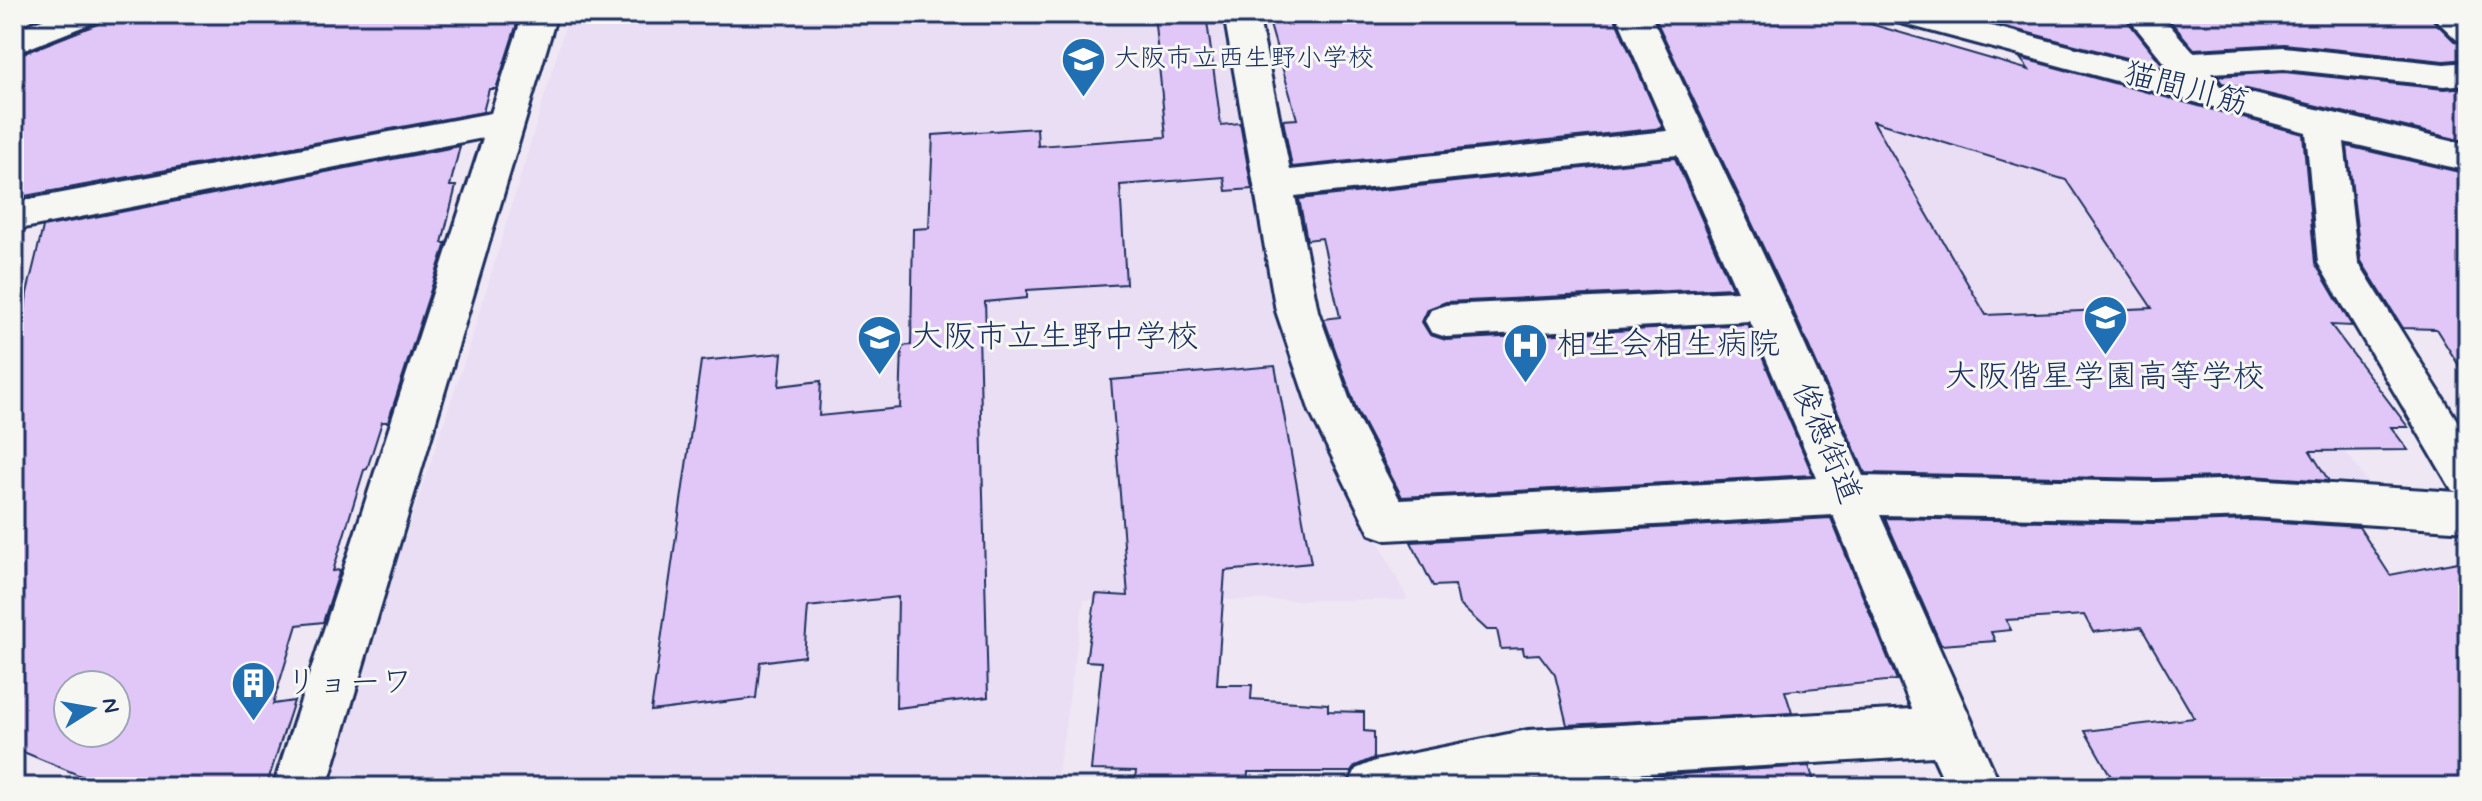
<svg xmlns="http://www.w3.org/2000/svg" width="2482" height="801" viewBox="0 0 2482 801" font-family="Mynerve,'Klee One',sans-serif">
<style>
.built{fill:#eadef5}
.building{fill:#e0c7f7;stroke:#1b2f5e;stroke-width:2;fill-rule:evenodd}
.lines{fill:none;stroke-linecap:round;stroke-linejoin:round}
.minor-casing{stroke:#1b2f5e;stroke-width:6}
.minor{fill:#f6f6f2;fill-rule:evenodd}
.labels{text-anchor:middle;dominant-baseline:central;stroke-width:6;stroke-linejoin:round;paint-order:stroke}
.far-poi-label{font-size:26px;fill:#1b2f5e;stroke:#f6f6f2;text-anchor:start}
.street-label{font-size:32px;fill:#1b2f5e;stroke:#f6f6f2}
.poi-label{font-size:32px;fill:#1b2f5e;stroke:#f6f6f2;text-anchor:start}
</style>
<rect width="100%" height="100%" fill="#efe8f4"/>
<filter id="ink" filterUnits="userSpaceOnUse"><feTurbulence type="fractalNoise" baseFrequency=".0125" numOctaves="2"/><feDisplacementMap in="SourceGraphic" scale="16" xChannelSelector="R" yChannelSelector="G"/><feConvolveMatrix kernelMatrix="1 2 1 2 8 2 1 2 1" color-interpolation-filters="sRGB"/></filter>
<g filter="url(#ink)">
<!-- built -->
<g class="built">
<path d="M569,14H1229L1310,405L1408,600H1084L1056,787H321L469,347Z"/>
<path d="M1852,63L2000,95L2012,64L2102,90L2196,240L2372,488L1989,474Z"/>
</g>
<!-- building -->
<g class="building">
<path d="M105,14H520L496,89H489L483,112L14,198V57L98,24Z"/>
<path d="M1154,14H1206L1221,125L1240,123L1252,189L1226,191L1224,177L1120,185L1126,284L1027,290V298L985,302L986,332H979L988,697L896,708L898,597L808,607L804,656L760,662L756,698L651,711L701,361L782,353L779,386L821,381L819,416L900,408L902,346L911,345L913,229L929,228L933,135L1037,128L1038,146L1166,137Z"/>
<path d="M1267,14H1613L1663,128L1292,167L1283,120L1297,119Z"/>
<path d="M1653,14H1836L2029,70L2020,58L2303,134L2315,263L2352,326L2331,325L2408,427H2391L2408,450L2310,451L2329,481L2252,476L2155,479L1865,473L1790,304ZM1873,121L2066,180L2152,308L1986,315Z"/>
<path d="M1987,14H2122L2165,68L1994,24Z"/>
<path d="M2164,14H2427L2454,41L2468,46V59L2444,61L2284,44L2194,49Z"/>
<path d="M2284,72L2444,89L2468,87V142L2222,83L2217,76Z"/>
<path d="M460,146L450,186H456L442,243H446L388,422H382L367,469L364,470L333,571L340,570L323,622L297,625L273,704L294,701L266,787H107L14,748V372L18,371L27,293L43,227ZM68,685H116V733H68Z"/>
<path d="M2347,146L2468,174V380L2436,329L2403,328L2361,261Z"/>
<path d="M1675,158L1732,288L1446,302L1428,309L1422,322L1430,335L1446,340L1748,324L1813,475L1402,497L1357,411L1324,319L1340,317L1322,238L1307,240L1299,199Z"/>
<path d="M1275,366L1311,563L1225,571L1217,685H1252L1251,699L1328,704V711L1364,712V731L1374,732V758L1355,766L1351,772H1248L1247,787H1134L1136,771L1091,770L1102,662L1086,661L1096,594L1128,596L1111,380Z"/>
<path d="M1831,518L1897,680L1785,691L1792,713L1567,725L1555,675L1539,654L1524,655L1523,648L1501,649L1497,630H1487L1459,604L1455,585L1433,586L1411,542Z"/>
<path d="M1885,518L2155,523L2252,520L2359,527L2390,575L2468,560V787H2117L2085,731L2194,718L2141,627L2093,632L2084,615L2006,620L2011,630L1991,632L1995,641L1941,645Z"/>
<path d="M1809,766L1816,787H1587L1585,780Z"/>
</g>
<g class="lines">
<defs>
<g id="minor">
<path d="M55,14H102L97,21L14,54V30Z"/>
<path d="M523,14H557L327,787H273L483,138L14,230V202L491,113Z"/>
<path d="M1224,14H1258L1290,170L1667,131L1616,14H1650L1787,305L1863,476L2155,482L2252,479L2457,492L2452,490L2318,263L2306,132L1893,21L1888,14H1945L2173,73L2125,14H2160L2193,52L2284,47L2444,64L2468,62V84L2444,86L2284,69L2211,73L2220,86L2468,145V171L2344,142L2358,262L2468,438V531L2252,517L2155,520L1880,515L2001,787H1947L1933,756L1528,780L1495,787H1348L1356,769L1375,761L1528,730L1912,709L1833,515L1387,540L1370,534L1310,412L1276,311ZM1677,155L1737,291L1446,305L1431,310L1425,321L1431,332L1446,337L1750,321L1817,478L1400,500L1354,412L1318,311L1295,196Z"/>
<path d="M2430,14H2468V43L2456,39Z"/>
</g>
</defs>
<!-- minor casing -->
<use href="#minor" class="minor-casing"/>
<!-- minor -->
<use href="#minor" class="minor"/>
</g>
</g>
<!-- icons -->
<defs>
<symbol id="school-pin" viewBox="-11 -11 22 30"><path d="M0 17L-7.5 6A9.5 9.5 0 1 1 7.5 6Z" fill="#1f6fb2" stroke="#f6f6f2"/><path d="M0-5L7-2L0 1L-7-2ZM-4 1L0 2.5L4 1V4Q0 6-4 4Z" fill="#fff"/></symbol>
<symbol id="hospital-pin" viewBox="-11 -11 22 30"><path d="M0 17L-7.5 6A9.5 9.5 0 1 1 7.5 6Z" fill="#1f6fb2" stroke="#f6f6f2"/><path d="M-5-5h3v3.5h4V-5h3V5h-3V1.5h-4V5h-3Z" fill="#fff"/></symbol>
<symbol id="building-pin" viewBox="-11 -11 22 30"><path d="M0 17L-7.5 6A9.5 9.5 0 1 1 7.5 6Z" fill="#1f6fb2" stroke="#f6f6f2"/><path d="M-4-6H4V6H1V3H-1V6H-4ZM-2.5-4.3h1.7v1.8h-1.7ZM.8-4.3h1.7v1.8H.8ZM-2.5-1h1.7V.8h-1.7ZM.8-1h1.7V.8H.8Z" fill="#fff"/></symbol>
</defs>
<g fill-rule="evenodd">
<use href="#school-pin" x="1058" y="34" width="51" height="69"/>
<use href="#school-pin" x="2080" y="292" width="51" height="69"/>
<use href="#school-pin" x="854" y="312" width="51" height="69"/>
<use href="#hospital-pin" x="1500" y="320" width="51" height="69"/>
<use href="#building-pin" x="228" y="658" width="51" height="69"/>
</g>
<g class="labels">
<!-- far-poi labels -->
<g class="far-poi-label">
<text x="1114" y="59">大阪市立西生野小学校</text>
</g>
<!-- street labels -->
<g class="street-label">
<text transform="translate(2186 89) rotate(15)">猫間川筋</text>
<text transform="translate(1826 443) rotate(67)">俊徳街道</text>
</g>
<!-- poi labels -->
<g class="poi-label">
<text x="911" y="337">大阪市立生野中学校</text>
<text x="1556" y="345">相生会相生病院</text>
<text x="2105" y="377" text-anchor="middle">大阪偕星学園高等学校</text>
<text x="285" y="683">リョーワ</text>
</g>
</g>
<!-- margin -->
<rect width="2482" height="801" fill="none" stroke="#f6f6f2" stroke-width="48"/>
<rect x="24" y="24" width="2434" height="753" fill="none" stroke="#1b2f5e" stroke-width="3" filter="url(#ink)"/>
<!-- north arrow -->
<g transform="translate(92 709) rotate(79)"><circle r="38" fill="#f6f6f2" stroke="#9ea6b7" stroke-width="2"/>
<path d="M0-6L14 30L0 20L-14 30Z" fill="#1f6fb2"/>
<text y="-12" font-size="22" font-weight="bold" text-anchor="middle" fill="#1b2f5e">N</text>
</g>
</svg>
